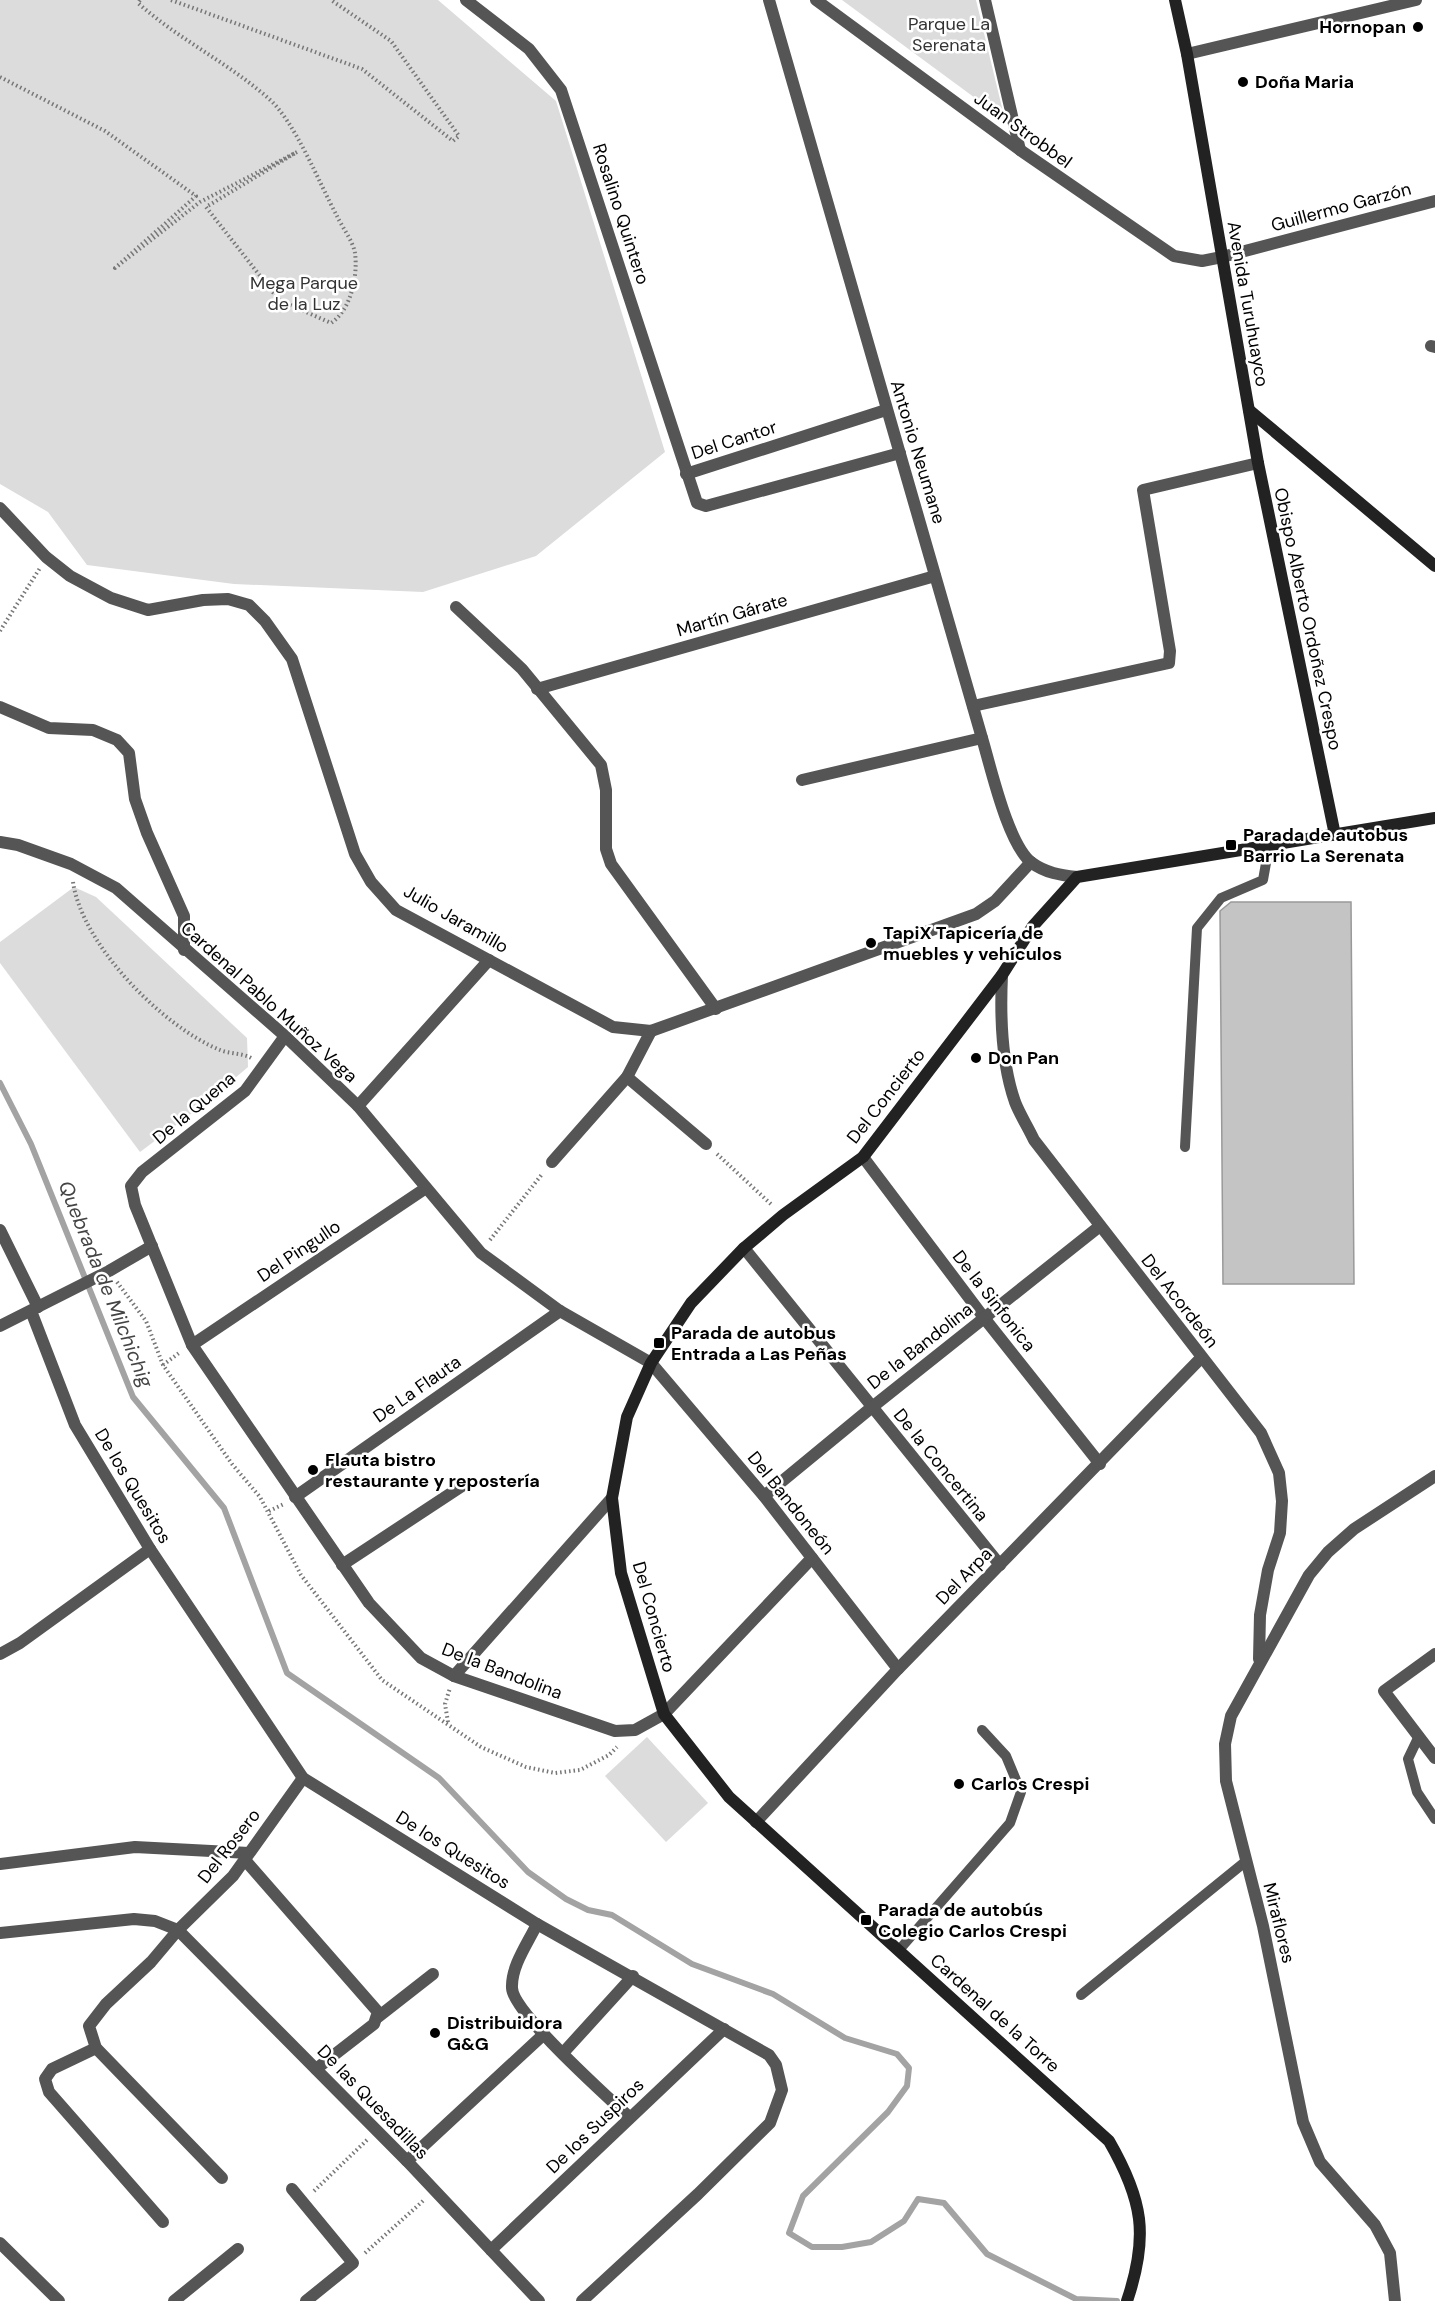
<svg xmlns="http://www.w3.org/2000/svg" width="1435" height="2301" viewBox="0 0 1435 2301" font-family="'DM Sans',sans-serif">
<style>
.green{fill:#dcdcdc}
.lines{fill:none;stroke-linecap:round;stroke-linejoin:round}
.stream{stroke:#a3a3a3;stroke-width:6}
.building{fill:#c4c4c4;stroke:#999;stroke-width:1.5}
.path{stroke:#777;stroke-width:4;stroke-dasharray:1.5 3;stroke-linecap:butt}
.lane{stroke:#555;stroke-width:10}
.street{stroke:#555;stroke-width:12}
.secondary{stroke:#222;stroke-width:12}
.poi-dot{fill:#000;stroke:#fff;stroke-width:2}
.labels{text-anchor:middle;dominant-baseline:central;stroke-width:5;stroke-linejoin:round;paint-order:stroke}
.park-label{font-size:18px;fill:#333;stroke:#fff}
.poi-label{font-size:18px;font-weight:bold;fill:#000;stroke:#fff;text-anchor:start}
.street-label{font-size:18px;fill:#000;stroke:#fff}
.water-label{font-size:20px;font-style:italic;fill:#444;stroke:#fff}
</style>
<rect width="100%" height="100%" fill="#fff"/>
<!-- green -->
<g class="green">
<path d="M0,0H438L556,101L665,452L536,556L423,592L234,584L87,565L48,512L0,484Z"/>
<path d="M842,0H976L1005,120Z"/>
<path d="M74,887L96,897L247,1038L248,1067L208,1101L140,1152L0,963V942Z"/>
<path d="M647,1737L708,1803L666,1842L605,1776Z"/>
</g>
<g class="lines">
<!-- stream -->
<path class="stream" d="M0,1083L31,1144L133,1397L224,1508L287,1673L439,1778L528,1872L566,1899L588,1910L612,1915L692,1964L773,1994L845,2038L897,2054L909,2068L907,2086L888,2112L803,2196L789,2233L812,2247H842L871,2242L904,2221L918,2199L944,2203L987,2254L1076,2299L1117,2301"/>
</g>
<!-- building -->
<path class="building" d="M1231,902H1351L1354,1284H1223L1220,911Z"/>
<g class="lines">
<!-- path -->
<g class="path">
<path d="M171,0L362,69L453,141L459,136L391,41L331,0"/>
<path d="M0,77L105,131L196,196L115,268L200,202L297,152L206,207L279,300L331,323C351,310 358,276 355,253C353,241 342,227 337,216C319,183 295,121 268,98C227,62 178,39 138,3L140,0"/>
<path d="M0,631L40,568"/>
<path d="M73,882C82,945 163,1027 220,1050C230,1054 242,1053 251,1058"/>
<path d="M717,1154L773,1206"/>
<path d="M490,1240L543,1173"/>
<path d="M117,1282L146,1321L163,1365L232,1464L260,1497L301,1575L382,1680L481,1747L526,1767L555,1773L580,1770L609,1755L617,1747"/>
<path d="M163,1365L179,1353"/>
<path d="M269,1511L284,1504"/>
<path d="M448,1722L445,1704L450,1688"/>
<path d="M314,2191L367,2140"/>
<path d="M365,2253L424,2200"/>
</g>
<!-- lane -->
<g class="lane">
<path d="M1185,1147L1197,928L1221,898L1263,880L1269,846"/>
<path d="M1419,1736L1408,1759L1417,1792L1435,1819"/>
<path d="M899,1950L1010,1823L1021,1792L1006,1756L982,1730"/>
<path d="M1081,1995L1245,1862"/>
</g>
<!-- street -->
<g class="street">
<path d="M466,0L529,49L561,90L697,503L706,506L900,453"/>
<path d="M769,0L982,738C991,768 1008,845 1032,863C1046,873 1060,875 1077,877"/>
<path d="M816,0L1020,150L1174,256L1202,261L1222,257L1435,201"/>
<path d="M985,0L1020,150"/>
<path d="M1187,54L1416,0"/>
<path d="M1431,346L1435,347"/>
<path d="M686,474L886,410"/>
<path d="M0,508L46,557L70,576L111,598L148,610L203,600L228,599L249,605L265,621L292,659L355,854L371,882L396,910L613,1027L651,1031L976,914L995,901L1031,862"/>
<path d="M456,607L522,669L601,765L606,790V849L611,864L716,1009"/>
<path d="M537,689L935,576"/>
<path d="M973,706L1169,663L1170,651L1143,490L1258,463"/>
<path d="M0,707L49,728L93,730L117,740L129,753L135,799L147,833L184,916V950"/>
<path d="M802,780L982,738"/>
<path d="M0,842L18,845L71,864L116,888L285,1036L358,1106L481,1253L560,1311L651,1363L764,1496L898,1669"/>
<path d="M1002,975C1000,1017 1001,1062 1015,1102C1020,1115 1028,1127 1034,1140L1261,1433L1279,1473L1282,1501L1280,1533L1268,1570L1260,1615L1259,1659"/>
<path d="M285,1036L245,1091L142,1172L131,1186L135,1205L192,1345L369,1603L421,1658L454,1676L615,1731L635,1730L664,1714L812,1558"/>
<path d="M627,1077L706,1144"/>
<path d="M358,1106L489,960"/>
<path d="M863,1157L985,1319L1100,1464"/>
<path d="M552,1162L627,1077L651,1031"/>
<path d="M0,1230L38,1307"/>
<path d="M744,1248L1000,1565"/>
<path d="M31,1311L75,1425L150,1549L303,1778L537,1924L769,2055L776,2065L782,2090L770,2123L698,2194L582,2301"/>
<path d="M0,1326L109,1271L152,1246"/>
<path d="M192,1345L426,1188"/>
<path d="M764,1496L871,1408L1100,1226"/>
<path d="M295,1497L560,1311"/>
<path d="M342,1565L462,1486"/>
<path d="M0,1654L20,1643L150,1549"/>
<path d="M1435,1654L1384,1691L1435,1758"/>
<path d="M454,1676L612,1498"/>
<path d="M756,1822L898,1669L1201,1358"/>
<path d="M245,1860L378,2012L374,2024L316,2069"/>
<path d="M0,1864L135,1847L249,1853"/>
<path d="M537,1924C528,1943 511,1966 512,1988C513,2013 607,2096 629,2117"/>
<path d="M0,1933L134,1919L155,1921L178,1930L407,2161L539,2301"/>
<path d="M378,2017L433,1974"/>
<path d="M96,2048L52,2069L45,2079L49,2092L163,2222"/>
<path d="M563,2053L633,1976"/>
<path d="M407,2161L544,2034"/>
<path d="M222,2178L96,2048L89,2026L106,2004L151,1962L178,1930L233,1876L303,1778"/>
<path d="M292,2189L353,2263L306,2301"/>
<path d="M0,2243L59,2301"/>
<path d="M491,2250L724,2029"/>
<path d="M174,2301L238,2249"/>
<path d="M1395,2301L1390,2253L1375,2225L1320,2162L1303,2122L1263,1926L1226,1781L1225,1744L1231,1716L1309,1575L1328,1552L1354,1529L1435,1476"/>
</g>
<!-- secondary -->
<g class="secondary">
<path d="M1175,0L1187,54L1258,463L1335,835"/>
<path d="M1249,410L1435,566"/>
<path d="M1127,2301C1149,2236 1143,2200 1109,2141L729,1797L664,1714L621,1573L612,1498L627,1417L651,1363L691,1303L744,1248L783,1215L863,1157L1002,975L1033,926L1077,877L1435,818"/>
</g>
</g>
<!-- markers -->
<g class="poi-dot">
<circle cx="1418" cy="27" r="6"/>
<circle cx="1243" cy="82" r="6"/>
<rect x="1225" y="839" width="12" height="12" rx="3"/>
<circle cx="871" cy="943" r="6"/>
<circle cx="976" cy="1058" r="6"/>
<rect x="653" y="1337" width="12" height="12" rx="3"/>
<circle cx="313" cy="1470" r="6"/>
<circle cx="959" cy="1784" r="6"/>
<rect x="860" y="1914" width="12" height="12" rx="3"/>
<circle cx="435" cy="2033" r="6"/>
</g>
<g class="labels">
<!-- park labels -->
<g class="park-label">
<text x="949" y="24">Parque La<tspan x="949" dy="21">Serenata</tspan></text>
<text x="304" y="283">Mega Parque<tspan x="304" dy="21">de la Luz</tspan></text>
</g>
<!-- poi labels -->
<g class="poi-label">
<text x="1406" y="27" text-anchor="end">Hornopan</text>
<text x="1255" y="82">Doña Maria</text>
<text x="1243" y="835">Parada de autobus<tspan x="1243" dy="21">Barrio La Serenata</tspan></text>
<text x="883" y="933">TapiX Tapicería de<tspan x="883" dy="21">muebles y vehículos</tspan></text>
<text x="988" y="1058">Don Pan</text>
<text x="671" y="1333">Parada de autobus<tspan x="671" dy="21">Entrada a Las Peñas</tspan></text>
<text x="325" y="1460">Flauta bistro<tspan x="325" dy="21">restaurante y repostería</tspan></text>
<text x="971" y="1784">Carlos Crespi</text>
<text x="878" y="1910">Parada de autobús<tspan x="878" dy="21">Colegio Carlos Crespi</tspan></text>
<text x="447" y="2023">Distribuidora<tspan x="447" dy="21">G&amp;G</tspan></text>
</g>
<!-- street labels -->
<g class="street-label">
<text transform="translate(1023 130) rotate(36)">Juan Strobbel</text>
<text transform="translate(1341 207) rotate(-15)">Guillermo Garzón</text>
<text transform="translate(621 214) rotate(72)">Rosalino Quintero</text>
<text transform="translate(1248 304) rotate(80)">Avenida Turuhuayco</text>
<text transform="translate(734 440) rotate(-18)">Del Cantor</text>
<text transform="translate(918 452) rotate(73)">Antonio Neumane</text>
<text transform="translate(732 615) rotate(-16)">Martín Gárate</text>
<text transform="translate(1308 619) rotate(78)">Obispo Alberto Ordoñez Crespo</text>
<text transform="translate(456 919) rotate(30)">Julio Jaramillo</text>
<text transform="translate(269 1002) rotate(42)">Cardenal Pablo Muñoz Vega</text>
<text transform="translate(886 1096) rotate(-52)">Del Concierto</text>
<text transform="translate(194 1108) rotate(-40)">De la Quena</text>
<text transform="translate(299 1251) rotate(-34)">Del Pingullo</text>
<text transform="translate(994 1301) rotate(52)">De la Sinfonica</text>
<text transform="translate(1180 1301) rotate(52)">Del Acordeón</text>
<text transform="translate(920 1346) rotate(-38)">De la Bandolina</text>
<text transform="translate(417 1389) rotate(-35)">De La Flauta</text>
<text transform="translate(941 1465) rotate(51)">De la Concertina</text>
<text transform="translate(133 1486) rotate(59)">De los Quesitos</text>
<text transform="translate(791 1503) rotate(51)">Del Bandoneón</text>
<text transform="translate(964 1576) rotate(-46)">Del Arpa</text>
<text transform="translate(654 1617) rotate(74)">Del Concierto</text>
<text transform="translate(502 1671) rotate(21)">De la Bandolina</text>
<text transform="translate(229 1846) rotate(-52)">Del Rosero</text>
<text transform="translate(453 1850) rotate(32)">De los Quesitos</text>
<text transform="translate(1279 1923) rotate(76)">Miraflores</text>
<text transform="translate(995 2013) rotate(42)">Cardenal de la Torre</text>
<text transform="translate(373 2102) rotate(46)">De las Quesadillas</text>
<text transform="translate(595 2126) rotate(-44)">De los Suspiros</text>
</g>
<!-- water labels -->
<g class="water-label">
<text transform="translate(106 1284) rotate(68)">Quebrada de Milchichig</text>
</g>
</g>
</svg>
